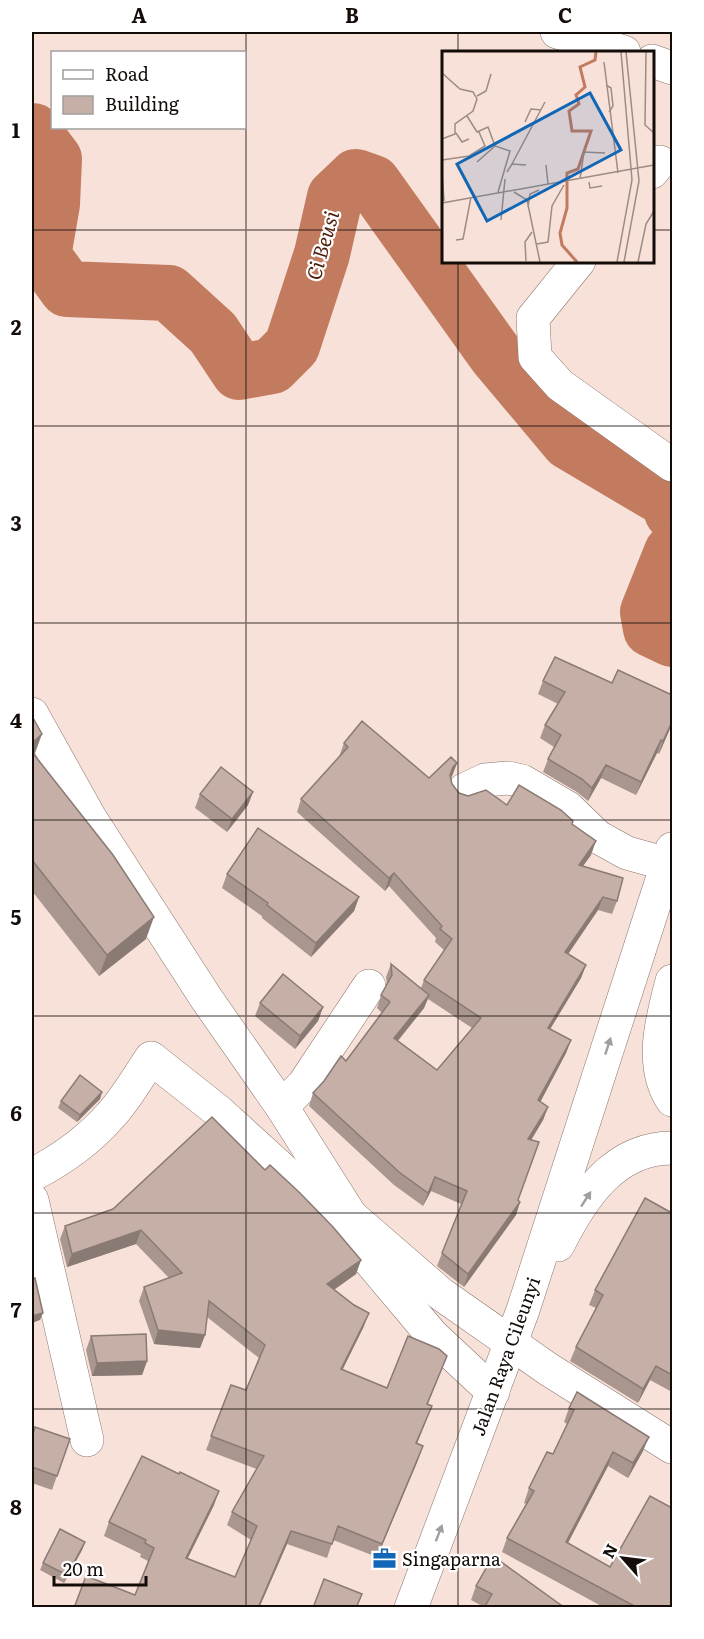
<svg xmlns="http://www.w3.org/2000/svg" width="704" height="1639" viewBox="0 0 704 1639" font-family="Literata,serif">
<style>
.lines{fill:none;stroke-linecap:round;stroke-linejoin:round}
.river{stroke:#c27b5f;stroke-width:56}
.minor-casing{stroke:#8a766e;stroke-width:34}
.highway-casing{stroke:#8a766e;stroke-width:34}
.minor{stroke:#fff;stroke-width:33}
.highway{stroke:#fff;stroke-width:33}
.wall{fill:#a9968f;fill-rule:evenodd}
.shaded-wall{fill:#8a7a74}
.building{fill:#c5afa6;stroke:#8a7a74;stroke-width:1.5}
.oneway{fill:#a19e9d}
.grid{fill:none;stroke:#130c09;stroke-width:1.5;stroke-opacity:0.55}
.labels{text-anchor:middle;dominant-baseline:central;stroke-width:4.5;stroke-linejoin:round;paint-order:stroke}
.street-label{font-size:18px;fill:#130c09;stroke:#fff}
.poi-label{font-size:18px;fill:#130c09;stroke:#fff;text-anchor:start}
.water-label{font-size:20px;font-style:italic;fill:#4c1d09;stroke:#fff}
.inset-river{fill:none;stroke:#c27b5f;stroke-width:3}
.inset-road{fill:none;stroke:#9c8c85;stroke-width:1.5}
.view{fill:#1167b5;fill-opacity:0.15;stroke:#1167b5;stroke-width:3}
.inset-edge{fill:none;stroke:#130c09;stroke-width:3}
.neatline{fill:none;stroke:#130c09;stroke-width:2}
.grid-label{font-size:20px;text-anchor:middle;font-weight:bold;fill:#130c09}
</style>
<rect width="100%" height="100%" fill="#f8e1d8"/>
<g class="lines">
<!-- river -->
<g class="river">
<path d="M32,131H33L54,159L52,204L43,256L67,289L169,293L213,333L239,372L272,366L292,346L322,254L335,197L356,177L373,183L496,355L569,442L669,501L672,512"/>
<path d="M672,552L648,612L651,629L672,639"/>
</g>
<defs>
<g id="minor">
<path d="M557,32L624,52"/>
<path d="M652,61L672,68"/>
<path d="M652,172L660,162"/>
<path d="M579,261L533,318L535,357L560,385L672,465"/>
<path d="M32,714L90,818L206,998L282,1107"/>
<path d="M464,790L485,780L508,778L522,781L568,808L598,837L627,853L667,864"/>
<path d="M369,986L304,1084L282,1107L351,1216L441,1294L548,1369L672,1447"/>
<path d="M32,1175C61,1160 88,1141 110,1116C126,1099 138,1077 151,1058L218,1111L308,1193L342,1228L432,1335L493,1392"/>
<path d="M32,1200L87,1440"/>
</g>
<g id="highway">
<path d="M672,981C662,1019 649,1065 672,1100"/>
<path d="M558,1245C582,1197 614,1148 672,1148"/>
<path d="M411,1608L523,1310L672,849"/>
</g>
</defs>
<!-- minor casing -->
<use href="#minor" class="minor-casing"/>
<!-- highway casing -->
<use href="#highway" class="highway-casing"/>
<!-- minor -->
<use href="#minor" class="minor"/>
<!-- highway -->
<use href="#highway" class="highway"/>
</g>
<!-- wall -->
<g class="wall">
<path d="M543,681L672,724L659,754L657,753L636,795L601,778L588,801L577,792L543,772L548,759L554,747L540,738L545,725L558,704L538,694Z"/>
<path d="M32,716L34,756L146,939L99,976L32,891Z"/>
<path d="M344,743L429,778L457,763L452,776L451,778L452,784L459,793L507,805L572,824L591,855L583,866L617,901L612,914L598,910L568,954L586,965L581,978L550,1029L571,1040L566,1053L540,1102L548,1107L543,1120L531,1140L518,1200L520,1202L516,1215L464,1287L437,1266L461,1204L431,1191L423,1206L394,1185L309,1106L313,1093L346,1061L382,1013L377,1008L381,995L387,985L386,977L391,964L421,988L424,980L444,950L435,942L436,938L389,886L385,891L297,812L301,799L339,757ZM428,999L472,1028L437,1070L398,1041L424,1008Z"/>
<path d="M253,792L248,805L227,832L195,808L200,794Z"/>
<path d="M227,874L359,897L354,911L311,957L262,918V916L222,888Z"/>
<path d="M260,1003L323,1007L318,1021L295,1049L255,1016Z"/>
<path d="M102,1092L100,1099L77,1122L58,1108L61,1101Z"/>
<path d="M265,1170L361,1260L356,1274L334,1290L364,1326L342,1370L387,1388L447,1356L428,1404L427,1419L417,1444L418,1460L377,1557L333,1540L327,1558L287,1544L259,1608H74L135,1595L148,1561L140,1557L141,1554L104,1536L109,1522L214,1505L187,1559L235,1577L251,1540L227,1525L232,1512L257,1469L206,1450L231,1385L246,1390L259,1358L207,1317L205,1335L200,1348L154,1344L139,1301L144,1287L169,1278L136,1244L67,1267L60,1239L65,1226Z"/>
<path d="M672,1213V1392L650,1380L638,1403L570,1361L576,1347L596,1308L589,1305L595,1290Z"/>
<path d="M91,1336L147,1361L142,1375L92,1376L86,1350Z"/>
<path d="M569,1408L643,1451L628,1478L608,1466L568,1543L672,1608H605L502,1552L507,1538L526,1504L524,1503L529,1488L553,1454L567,1424L564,1422Z"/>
<path d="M32,1437L70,1439L52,1490L32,1483Z"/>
<path d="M85,1542L82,1550L64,1583L40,1570L43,1563Z"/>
<path d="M476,1586L565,1608L484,1607L471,1600Z"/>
</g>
<!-- shaded-wall -->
<g class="shaded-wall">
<path d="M672,722V724L659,754L663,741Z"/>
<path d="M42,734L34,756L32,758V743Z"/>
<path d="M661,740L657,753L636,795L641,782Z"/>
<path d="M457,763L452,776L448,780L453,767Z"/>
<path d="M606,765L601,778L588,801L592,788Z"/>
<path d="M253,792L248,805L227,832L232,819Z"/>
<path d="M596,841L591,855L574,878L579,865Z"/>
<path d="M394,873L389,886L385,891L389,878Z"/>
<path d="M359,897L354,911L311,957L316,943Z"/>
<path d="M603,897L598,910L560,966L565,952Z"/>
<path d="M154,917L146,939L99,976L107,955Z"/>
<path d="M586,965L581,978L543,1041L548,1028Z"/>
<path d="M429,995L424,1008L389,1051L394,1038Z"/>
<path d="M323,1007L318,1021L295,1049L300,1036Z"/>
<path d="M571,1040L566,1053L534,1114L538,1100Z"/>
<path d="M102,1092L100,1099L77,1122L80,1115Z"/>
<path d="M548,1107L543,1120L524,1152L528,1139Z"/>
<path d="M435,1177L431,1191L423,1206L428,1193Z"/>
<path d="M520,1202L516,1215L464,1287L468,1274Z"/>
<path d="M141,1230L136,1244L67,1267L72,1254Z"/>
<path d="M361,1260L356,1274L322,1298L327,1284Z"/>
<path d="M43,1313L40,1320L32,1323V1316Z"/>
<path d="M369,1313L364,1326L336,1383L341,1369Z"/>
<path d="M158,1330L205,1335L200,1348L154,1344Z"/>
<path d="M147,1361L142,1375L92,1376L97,1363Z"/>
<path d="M656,1366L650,1380L638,1403L643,1389Z"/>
<path d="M649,1437L643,1451L628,1478L633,1463Z"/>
<path d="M423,1446L418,1460L377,1557L382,1544Z"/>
<path d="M613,1452L608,1466L561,1556L566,1542Z"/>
<path d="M219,1491L214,1505L181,1572L186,1558Z"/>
<path d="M291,1531L287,1544L259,1608H258Z"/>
<path d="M85,1542L82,1550L64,1583L67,1575Z"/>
</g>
<!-- building -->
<g class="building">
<path d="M555,657L612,683L618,670L672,695V722L663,741L661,740L641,782L606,765L592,788L582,779L548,759L561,735L545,725L565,692L543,681Z"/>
<path d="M32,716L42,734L32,743Z"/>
<path d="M362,721L429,778L451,757L457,763L453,767L450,775L452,784L459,793L468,796L486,790L507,805L519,785L561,810L573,821L572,824L596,841L579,865L623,878L617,901L603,897L565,952L586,965L548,1028L571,1040L538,1100L548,1107L528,1139L539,1142L518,1200L520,1202L468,1274L442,1253L467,1191L435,1177L428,1193L399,1172L313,1093L324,1081L341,1056L346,1061L390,1002L381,995L392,975L391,964L429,995L394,1038L437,1070L481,1018L424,980L452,939L440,929L442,926L394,873L389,878L301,799L348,747L344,743Z"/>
<path d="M32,752L113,855L154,917L107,955L32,860Z"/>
<path d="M221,767L253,792L232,819L200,794Z"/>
<path d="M258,828L359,897L316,943L267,905L268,903L227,874Z"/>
<path d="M283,974L323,1007L300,1036L260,1003Z"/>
<path d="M80,1075L102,1092L80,1115L61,1101Z"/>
<path d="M212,1117L265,1170L270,1165L300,1193L333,1227L361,1260L327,1284L354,1305L369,1313L341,1369L387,1388L408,1336L439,1349L447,1356L427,1404L432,1406L416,1443L423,1446L382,1544L338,1526L332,1544L291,1531L258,1608H74L86,1576L135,1595L154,1548L145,1543L146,1540L109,1522L142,1456L179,1474L180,1472L219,1491L186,1558L235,1577L257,1526L232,1512L264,1456L211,1436L231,1385L246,1390L265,1345L209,1301L205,1335L158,1330L144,1287L182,1273L141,1230L72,1254L65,1226L113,1209Z"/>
<path d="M645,1198L672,1213V1375L656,1366L643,1389L576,1347L603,1295L595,1290Z"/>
<path d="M35,1278L43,1313L32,1316V1279Z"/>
<path d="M146,1334L147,1361L97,1363L91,1336Z"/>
<path d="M577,1392L649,1437L633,1463L613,1452L566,1542L610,1567L650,1496L672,1508V1608H638L507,1538L534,1491L529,1488L547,1452L553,1454L574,1410L569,1408Z"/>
<path d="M35,1427L70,1439L57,1476L32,1467V1437Z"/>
<path d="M60,1529L85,1542L67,1575L43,1563Z"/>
<path d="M493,1556L565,1608H484L492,1594L476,1586Z"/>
<path d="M324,1579L362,1594L356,1608H313Z"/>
</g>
<!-- one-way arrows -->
<defs><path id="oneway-solid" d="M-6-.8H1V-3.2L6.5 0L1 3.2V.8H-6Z" transform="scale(1.5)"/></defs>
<g class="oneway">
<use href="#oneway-solid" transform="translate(608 1046) rotate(-72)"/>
<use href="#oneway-solid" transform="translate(586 1199) rotate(-57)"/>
<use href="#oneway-solid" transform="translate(439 1533) rotate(-69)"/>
</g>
<!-- grid -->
<path class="grid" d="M246,32V1608M458,32V52M32,230H443M652,230H672M458,261V1608M32,426H672M32,623H672M32,820H672M32,1016H672M32,1213H672M32,1409H672"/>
<!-- icons -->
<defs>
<symbol id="office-bare" viewBox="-9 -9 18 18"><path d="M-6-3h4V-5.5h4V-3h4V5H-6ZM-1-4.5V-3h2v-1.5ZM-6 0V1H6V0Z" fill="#1167b5" stroke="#fff" stroke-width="2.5" paint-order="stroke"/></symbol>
</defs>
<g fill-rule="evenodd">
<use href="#office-bare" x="368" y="1542" width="33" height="33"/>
</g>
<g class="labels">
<!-- street labels -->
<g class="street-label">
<text transform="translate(505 1356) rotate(-70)">Jalan Raya Cileunyi</text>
</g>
<!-- poi labels -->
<g class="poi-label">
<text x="402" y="1558">Singaparna</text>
</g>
<!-- water labels -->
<g class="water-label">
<text transform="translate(321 245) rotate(-74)">Ci Beusi</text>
</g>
</g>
<!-- overview -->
<g transform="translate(442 51)">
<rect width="212" height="212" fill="#f8e1d8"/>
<path class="inset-river" d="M135,211L120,194L118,182L125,157V122L136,118L149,80H130L127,60L137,53L134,44L143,36L138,16L153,9L154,1"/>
<path class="inset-road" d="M204,1L203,74L212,82M162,11L176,122M0,22L18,38L31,41L35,48L31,60L13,73V83L0,88M164,34L169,37L171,55L167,61M35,45L44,40L49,23M25,65L35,81L46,76L53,95L68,100L56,141M83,71L89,58L99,59M14,82L20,91L27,88M0,109L27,105L43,95L37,81M35,111L53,95M70,113L103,51M104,114L106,133M0,121L2,150M65,121L70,113L84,114M138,128L142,101L163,102M147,131L148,137L160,135M72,141L85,149L98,211M0,152L212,114M86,156L88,143L97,139M59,169L63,128M14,189L21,188L29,146M95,193L106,191L110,155L122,134M84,210L83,191L90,181M175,211L190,129L179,1M182,211L197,130L184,1M196,211L204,173L212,160"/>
<path class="view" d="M148,42L179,99L45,170L15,113Z"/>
<rect width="212" height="212" class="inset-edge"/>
</g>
<!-- border -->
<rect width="704" height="1639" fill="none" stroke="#ffffff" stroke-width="66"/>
<!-- legend -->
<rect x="51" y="51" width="195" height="78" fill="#ffffff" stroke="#a19e9d" stroke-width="1.5"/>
<rect x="63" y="70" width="30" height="9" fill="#ffffff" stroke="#a19e9d" stroke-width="1.5"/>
<text x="105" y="81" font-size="18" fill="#130c09">Road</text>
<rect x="63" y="96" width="30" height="18" fill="#c5afa6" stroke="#a19e9d" stroke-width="1.5"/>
<text x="105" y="111" font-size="18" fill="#130c09">Building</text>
<!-- north arrow -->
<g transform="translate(623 1558) rotate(298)" stroke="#ffffff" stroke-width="4.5" paint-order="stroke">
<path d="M0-4.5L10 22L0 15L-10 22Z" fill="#130c09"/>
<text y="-9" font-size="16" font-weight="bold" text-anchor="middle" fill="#130c09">N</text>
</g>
<!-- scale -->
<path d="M54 1576v9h92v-9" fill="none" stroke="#130c09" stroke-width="3"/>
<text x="63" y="1576" font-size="18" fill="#130c09" stroke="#ffffff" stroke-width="4.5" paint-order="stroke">20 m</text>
<rect x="33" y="33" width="638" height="1573" class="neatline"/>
<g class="grid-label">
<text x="139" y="23">A</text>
<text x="352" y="23">B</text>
<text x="565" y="23">C</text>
<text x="16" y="138">1</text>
<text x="16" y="335">2</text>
<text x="16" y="531">3</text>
<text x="16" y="728">4</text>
<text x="16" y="925">5</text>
<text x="16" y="1121">6</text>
<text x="16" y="1318">7</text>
<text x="16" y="1515">8</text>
</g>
</svg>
